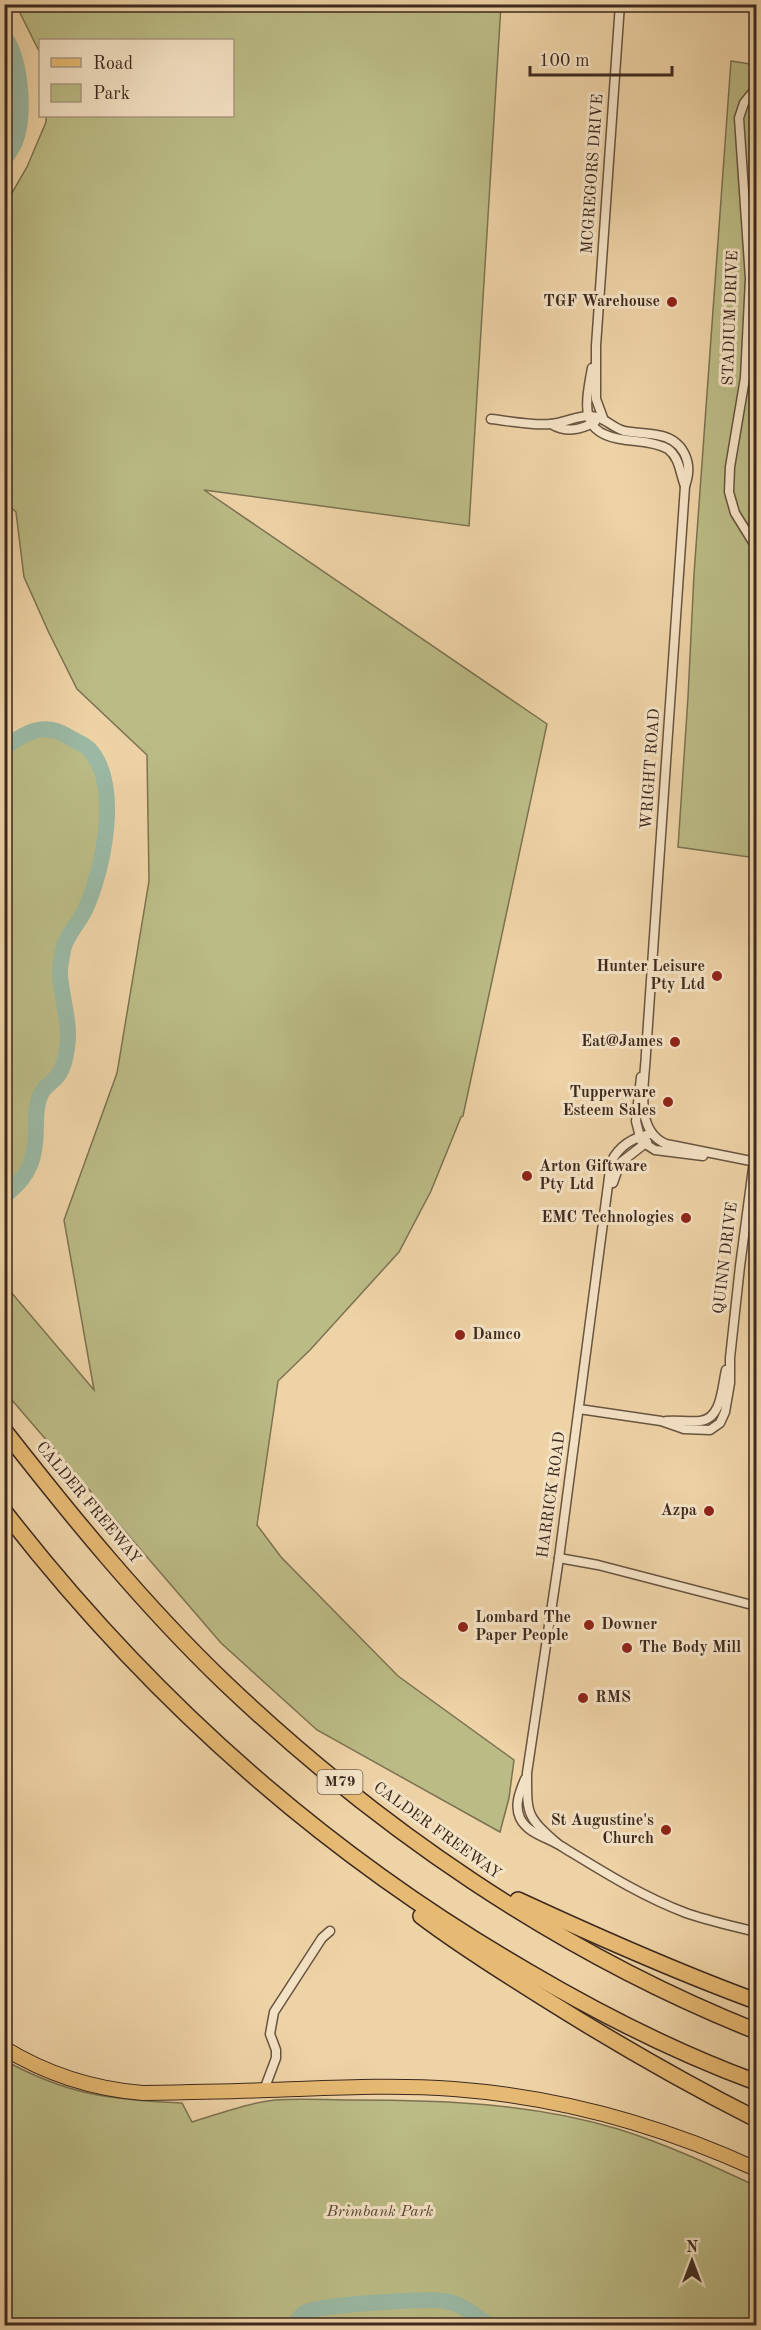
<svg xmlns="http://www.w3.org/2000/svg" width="761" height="2330" viewBox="0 0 761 2330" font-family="'Old Standard TT',serif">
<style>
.green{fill:#bbbb85;stroke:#7c7252;stroke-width:1.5}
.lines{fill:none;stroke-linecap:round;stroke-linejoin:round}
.river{stroke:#9ab8a3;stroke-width:16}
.street-casing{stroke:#685440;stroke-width:11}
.primary-casing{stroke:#3c291e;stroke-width:16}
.highway-casing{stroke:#3c291e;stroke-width:18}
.street{stroke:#f4e2c5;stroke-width:8}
.primary{stroke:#e7ba73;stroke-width:14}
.highway{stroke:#e7ba73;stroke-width:15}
.poi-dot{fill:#8f2418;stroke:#f4e2c5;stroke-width:2}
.labels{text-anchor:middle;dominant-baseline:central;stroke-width:6;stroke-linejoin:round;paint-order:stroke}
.shield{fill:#f4e2c5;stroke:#736050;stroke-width:1.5}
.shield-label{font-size:15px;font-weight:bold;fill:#3c291e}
.street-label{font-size:16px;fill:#3c291e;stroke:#f4e2c5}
.poi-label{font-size:16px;font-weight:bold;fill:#3c291e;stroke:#f4e2c5;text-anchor:end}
.park-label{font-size:16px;font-style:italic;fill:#554633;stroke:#f4e2c5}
</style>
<rect width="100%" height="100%" fill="#eed3a6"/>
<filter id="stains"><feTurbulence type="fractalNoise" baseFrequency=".00333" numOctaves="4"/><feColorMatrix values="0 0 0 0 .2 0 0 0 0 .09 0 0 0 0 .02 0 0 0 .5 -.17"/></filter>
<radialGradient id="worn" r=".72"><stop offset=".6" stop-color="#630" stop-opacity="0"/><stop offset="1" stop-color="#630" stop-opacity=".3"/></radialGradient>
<!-- green -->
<g class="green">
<path d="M16,5H501L469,526L204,490L547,724L463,1116L461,1117L431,1191L399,1252L310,1350L278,1381L257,1525L281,1557L398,1676L514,1760L509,1798L500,1832L317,1730L221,1643L5,1392V1285L94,1390L64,1220L117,1073L149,881L147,755L77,689L49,633L24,577L16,512L5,502V205L27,167L46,122V116H232V40H40V53Z"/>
<path d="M731,61L756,65V858L678,847L688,697L694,574Z"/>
<path d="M38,728C45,729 54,729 61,731C129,758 108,858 85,909C80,923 67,935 63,949C61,957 59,968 60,976C61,1001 71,1022 67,1048C66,1055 63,1068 59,1074C54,1081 45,1086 41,1094C36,1104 36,1115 36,1125C36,1157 31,1176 5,1196V748L22,734Z"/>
<path d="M4,2060C67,2095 112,2100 182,2103L192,2122C219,2114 247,2103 275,2100C301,2098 327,2100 353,2100C442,2100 532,2103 618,2129C666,2144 711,2165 756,2186V2325H5Z"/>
</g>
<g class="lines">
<!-- river -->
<g class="river">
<path d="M4,36C21,59 25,112 16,139C14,146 8,154 4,160"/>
<path d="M4,748C26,732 44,721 69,737C75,741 84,744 89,749C122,785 103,871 85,910C79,923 66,935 63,950C62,958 59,968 60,976C62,1001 71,1023 67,1048C66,1056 63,1068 59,1074C54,1082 44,1086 41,1094C36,1104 36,1115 36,1125C36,1157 31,1176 4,1196"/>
<path d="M293,2326C297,2322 301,2314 306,2312C319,2305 429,2298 445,2301C463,2304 475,2315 489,2326"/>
</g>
<defs>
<g id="street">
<path d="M756,88L744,103L739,118L750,279L745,378L730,467L729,492L735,513L756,547"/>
<path d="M592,368C583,415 581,437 636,441C646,442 659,444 668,449C680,458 680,474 685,486"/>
<path d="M603,418L596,399V346L620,4"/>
<path d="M491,419C510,421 532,426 551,424C565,423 578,415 591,416C605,417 611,427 624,431C635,433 646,433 657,435C683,439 694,462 685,486L646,1053C645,1082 633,1130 666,1144L756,1162"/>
<path d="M551,424C566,433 580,430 595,422"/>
<path d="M641,1077L636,1121L641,1141L655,1150L703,1156"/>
<path d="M613,1183L620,1163L647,1142"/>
<path d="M579,1409L661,1421L684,1429L710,1430L720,1423L725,1412L730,1383V1358L740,1266L754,1161"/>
<path d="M666,1421C677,1420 689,1422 700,1421C722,1419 722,1386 726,1370"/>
<path d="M559,1558L598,1565L756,1606"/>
<path d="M525,1779C520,1791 514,1805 520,1818C528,1834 547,1837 561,1846C602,1871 641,1896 686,1913C709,1921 733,1926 756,1932"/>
<path d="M558,1844C526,1816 527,1815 527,1773L559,1558L611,1162C619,1146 634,1137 651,1134"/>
<path d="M264,2090L276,2058V2050L270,2034L274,2012L322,1938L330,1931"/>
</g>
<path id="primary" d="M4,2048C48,2075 93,2089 143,2093C195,2092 247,2091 299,2089C350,2087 402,2085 454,2089C559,2097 660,2125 756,2169"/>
<g id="highway">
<path d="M4,1430C72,1517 143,1604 223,1681C377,1828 558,1952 756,2031"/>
<path d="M4,1511C149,1698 323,1853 527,1971C600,2014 677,2053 756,2082"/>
<path d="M518,1900C598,1937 674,1971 756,2001"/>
<path d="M421,1916C459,1945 501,1971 542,1997C612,2041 683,2082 756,2119"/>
</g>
</defs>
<!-- street casing -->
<use href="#street" class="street-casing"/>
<!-- primary casing -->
<use href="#primary" class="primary-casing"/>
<!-- highway casing -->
<use href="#highway" class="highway-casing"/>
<!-- street -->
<use href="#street" class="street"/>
<!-- primary -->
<use href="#primary" class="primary"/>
<!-- highway -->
<use href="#highway" class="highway"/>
</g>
<!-- markers -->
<g class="poi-dot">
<circle cx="672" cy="302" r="6"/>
<circle cx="717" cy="976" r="6"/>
<circle cx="675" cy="1042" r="6"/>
<circle cx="668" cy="1102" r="6"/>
<circle cx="527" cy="1176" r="6"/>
<circle cx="686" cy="1218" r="6"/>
<circle cx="460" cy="1335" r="6"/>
<circle cx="709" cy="1511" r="6"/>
<circle cx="589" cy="1625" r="6"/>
<circle cx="463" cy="1627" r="6"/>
<circle cx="627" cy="1648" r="6"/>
<circle cx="583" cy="1698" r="6"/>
<circle cx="666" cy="1830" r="6"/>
</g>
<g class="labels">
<!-- shield labels -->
<rect class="shield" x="317.5" y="1770" width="45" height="24" rx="4.5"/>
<g class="shield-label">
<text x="340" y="1782">M79</text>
</g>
<!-- street labels -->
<g class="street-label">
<text transform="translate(593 174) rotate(-86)">MCGREGORS DRIVE</text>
<text transform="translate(731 318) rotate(-88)">STADIUM DRIVE</text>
<text transform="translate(651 769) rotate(-86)">WRIGHT ROAD</text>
<text transform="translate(726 1258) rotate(-83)">QUINN DRIVE</text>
<text transform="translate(552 1495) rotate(-82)">HARRICK ROAD</text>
<text transform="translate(88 1503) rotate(50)">CALDER FREEWAY</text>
<text transform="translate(437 1831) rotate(36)">CALDER FREEWAY</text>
</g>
<!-- poi labels -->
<g class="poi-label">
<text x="660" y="302">TGF Warehouse</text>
<text x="705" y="967">Hunter Leisure<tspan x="705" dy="18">Pty Ltd</tspan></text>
<text x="663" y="1042">Eat@James</text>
<text x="656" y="1093">Tupperware<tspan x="656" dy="18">Esteem Sales</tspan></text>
<text x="539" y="1167" text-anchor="start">Arton Giftware<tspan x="539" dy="18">Pty Ltd</tspan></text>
<text x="674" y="1218">EMC Technologies</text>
<text x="472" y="1335" text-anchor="start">Damco</text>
<text x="697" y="1511">Azpa</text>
<text x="475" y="1618" text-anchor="start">Lombard The<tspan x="475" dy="18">Paper People</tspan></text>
<text x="601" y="1625" text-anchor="start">Downer</text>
<text x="639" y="1648" text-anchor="start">The Body Mill</text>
<text x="595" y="1698" text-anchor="start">RMS</text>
<text x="654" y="1821">St Augustine's<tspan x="654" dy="18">Church</tspan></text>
</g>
<!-- park labels -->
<g class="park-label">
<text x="380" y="2212">Brimbank Park</text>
</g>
</g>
<!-- margin -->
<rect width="761" height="2330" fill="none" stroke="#eed3a6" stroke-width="24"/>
<rect x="6" y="6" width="749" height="2318" fill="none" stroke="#3c291e" stroke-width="3"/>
<rect x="12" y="12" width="737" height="2306" fill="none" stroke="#3c291e" stroke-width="1.5"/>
<!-- legend -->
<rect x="39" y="39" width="195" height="78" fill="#f4e2c5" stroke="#aa9882" stroke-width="1.5"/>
<rect x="51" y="58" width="30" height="9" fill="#e7ba73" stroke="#aa9882" stroke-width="1.5"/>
<text x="93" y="69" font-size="18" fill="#3c291e">Road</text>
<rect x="51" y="84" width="30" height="18" fill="#bbbb85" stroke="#aa9882" stroke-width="1.5"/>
<text x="93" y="99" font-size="18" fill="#3c291e">Park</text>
<!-- north arrow -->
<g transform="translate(692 2261)" stroke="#f4e2c5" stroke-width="4.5" paint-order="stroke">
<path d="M0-4.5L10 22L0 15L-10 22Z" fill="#3c291e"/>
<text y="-9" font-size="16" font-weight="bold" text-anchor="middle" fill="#3c291e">N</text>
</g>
<!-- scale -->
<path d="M530 66v9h142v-9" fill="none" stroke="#3c291e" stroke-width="3"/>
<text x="539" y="66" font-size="18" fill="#3c291e" stroke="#f4e2c5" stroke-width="4.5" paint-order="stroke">100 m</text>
<rect width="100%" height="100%" filter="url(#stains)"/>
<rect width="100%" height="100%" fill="url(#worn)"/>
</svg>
